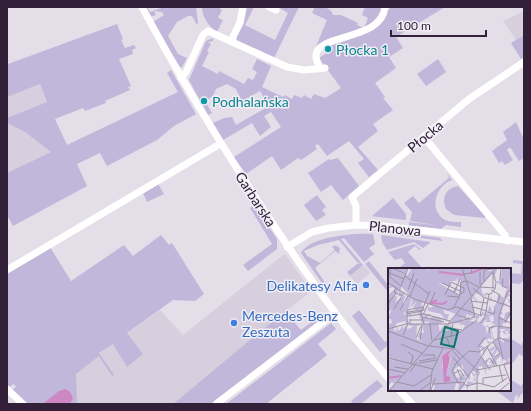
<svg xmlns="http://www.w3.org/2000/svg" width="531" height="411" viewBox="0 0 531 411" font-family="Lato,sans-serif">
<style>
.built{fill:#d7cfdd}
.green{fill:#c0b7da}
.water{fill:#cd87c3}
.lines{fill:none;stroke-linecap:round;stroke-linejoin:round}
.minor{stroke:#fff;stroke-width:7}
.culture-dot{fill:#0f9aa8;stroke:#f2eef6;stroke-width:1.5}
.shop-dot{fill:#3f7fe0;stroke:#f2eef6;stroke-width:1.5}
.labels{text-anchor:middle;dominant-baseline:central;stroke-width:3;stroke-linejoin:round;paint-order:stroke}
.culture-label{font-size:14px;fill:#0d838f;stroke:#f2eef6;text-anchor:start}
.street-label{font-size:14px;fill:#312038;stroke:#f2eef6}
.shop-label{font-size:14px;fill:#366cbe;stroke:#f2eef6;text-anchor:end}
.inset-river{fill:none;stroke:#cd87c3;stroke-width:2}
.inset-road{fill:none;stroke:#9c92a2;stroke-width:1}
.view{fill:#0f766e;fill-opacity:0.15;stroke:#0f766e;stroke-width:2}
.inset-edge{fill:none;stroke:#312038;stroke-width:2}
</style>
<rect width="100%" height="100%" fill="#e4dee9"/>
<!-- built -->
<g class="built">
<path d="M522,12L524,13V35L516,40L503,21Z"/>
<path d="M40,84L47,102L7,118V97Z"/>
<path d="M7,123L25,132L51,152L7,173Z"/>
<path d="M283,255H286L311,291L173,404H42L35,399L160,310L183,335Z"/>
<path d="M363,265L370,273L357,284L350,276Z"/>
</g>
<!-- green -->
<g class="green">
<path d="M145,7H147L150,12L164,7H196L198,22L197,25L192,16H188L177,22L168,36L178,54L187,58L182,67H180L175,59H173L153,22L164,15L162,12L154,11L156,15L150,17Z"/>
<path d="M205,7H220V9L222,10L218,18L223,20L217,32C209,26 203,19 202,8Z"/>
<path d="M247,7H254L245,25L275,40L288,13L278,7H299L274,58L237,41V35H238L244,23Z"/>
<path d="M315,7C323,7 331,7 333,15H341L358,23L357,25L364,28L368,18L362,15L365,7H380L381,10C370,34 337,37 315,49L327,20L312,13Z"/>
<path d="M392,7H445L396,37L403,48L389,57L396,68L375,83L385,97L383,98L393,110L373,124L378,131L358,147L378,170L369,177L358,163L364,159L349,141L327,156L318,144L315,146L317,149L301,160L298,158L281,170L272,156L246,174L234,157L281,127L271,112L264,116L271,127L260,136L252,123L223,140L213,123L224,118L232,117L236,125L269,106L260,91L242,101L236,89L227,84L216,89L213,96L205,101L212,113L208,115L189,80L206,41L213,38V41L208,42L211,44L207,51L209,52L202,66L218,74L219,71L244,84L248,78L253,80L257,72L252,69L257,59L271,66L262,87L283,97L285,95L292,99L294,95L302,98L304,95L311,99L314,94L325,98L341,88L319,58L331,50L329,46L356,37Z"/>
<path d="M117,24L123,39L121,40L125,48L134,45L136,48L132,50L133,54L119,59L131,86L128,87L130,90L105,101L106,103L85,111L83,108L55,119L67,145L178,92L167,73L171,70L196,114L174,126L157,140L107,166L100,153L77,164L87,186L13,226L7,215V173L51,152L25,132L7,123V118L47,102L40,84L7,97V61L8,64Z"/>
<path d="M524,35V57L521,59L511,43Z"/>
<path d="M438,59L446,72L426,86L417,74Z"/>
<path d="M516,122L524,140V158L519,161L510,147L507,150L513,160L505,165L502,161L499,163L492,151L507,140L503,132Z"/>
<path d="M338,158L359,186L343,200L331,185L321,192L308,173L329,159L330,160Z"/>
<path d="M447,173L452,180C436,185 428,210 445,220C450,222 456,222 461,222V227L446,225L441,229L409,226V222L441,226L410,221L412,212L404,203L413,196L419,203L449,178Z"/>
<path d="M158,184L164,194L147,202L143,193Z"/>
<path d="M458,186L485,216V218L454,215L446,209C441,198 446,188 458,186Z"/>
<path d="M317,195L326,207L322,210L326,215L316,221L304,205Z"/>
<path d="M393,198L406,214V220L361,215L372,216Z"/>
<path d="M254,205L277,239V249L248,271L243,265L272,244L250,208Z"/>
<path d="M387,231L440,238L443,241L382,233Z"/>
<path d="M373,234L375,244L369,248L374,254L364,262L344,238L341,239L363,265L350,276L347,272L357,264L362,263H358L339,240L318,245L304,251L307,256L320,263L335,250L332,247L335,245L340,248L339,254L335,251L315,268L326,284L324,286L301,253C310,236 356,233 373,234Z"/>
<path d="M161,235L169,245L172,243L204,294L195,301L173,300L127,333L143,354L127,367L113,344L99,353L114,375L112,376L99,356L76,374L77,404H30L23,401L12,390L16,387L14,384L9,387L7,385L8,375L7,272L50,247L71,281L124,245L133,256Z"/>
<path d="M381,235L431,242L423,248L414,242L387,250L382,242Z"/>
<path d="M414,244L421,249L420,250L415,246L408,252L423,269H402L400,267L405,263L401,258L395,260L388,252Z"/>
<path d="M513,260L522,261L524,263V280L520,284L510,283V273L521,274L522,264L513,263Z"/>
<path d="M369,261L389,286V293L365,264Z"/>
<path d="M359,310L385,342L389,340V344L380,352L352,316Z"/>
<path d="M285,311L301,330L323,313L324,317L212,404H173Z"/>
<path d="M331,323L336,329L318,344L327,355L266,404H226Z"/>
<path d="M510,338L521,345L524,340V357L519,354L513,363L510,361Z"/>
<path d="M510,379L521,386L524,381V394L522,393L517,400L518,396L516,395L513,403L495,390H510Z"/>
<path d="M377,380L383,386L361,404H354L351,401Z"/>
</g>
<!-- water -->
<path class="water" d="M66,389L70,392L73,398L70,404L44,403L59,391Z"/>
<g class="lines">
<!-- minor -->
<g class="minor">
<path d="M142,7C179,76 220,143 263,209C302,268 342,326 389,379"/>
<path d="M269,7L276,10"/>
<path d="M231,41L240,22L243,7"/>
<path d="M320,69C318,64 314,57 317,51C329,33 382,39 385,7"/>
<path d="M181,78L186,72L203,35L208,31L287,67L304,70L325,68"/>
<path d="M424,137L505,235L507,241"/>
<path d="M356,225V206L352,197L469,99L524,62"/>
<path d="M287,247L312,232L328,228L356,225L383,226L524,242"/>
<path d="M7,270L220,144"/>
<path d="M7,389L23,404"/>
<path d="M399,390L412,404"/>
<path d="M216,404L335,313"/>
</g>
</g>
<!-- markers -->
<g class="culture-dot">
<circle cx="328" cy="49" r="4"/>
<circle cx="204" cy="101" r="4"/>
</g>
<g class="shop-dot">
<circle cx="366" cy="285" r="4"/>
<circle cx="234" cy="323" r="4"/>
</g>
<g class="labels">
<!-- culture labels -->
<g class="culture-label">
<text x="336" y="49">Płocka 1</text>
<text x="212" y="101">Podhalańska</text>
</g>
<!-- street labels -->
<g class="street-label">
<text transform="translate(425 136) rotate(-40)">Płocka</text>
<text transform="translate(256 199) rotate(57)">Garbarska</text>
<text transform="translate(395 228) rotate(6)">Planowa</text>
</g>
<!-- shop labels -->
<g class="shop-label">
<text x="358" y="285">Delikatesy Alfa</text>
<text x="242" y="315" text-anchor="start">Mercedes-Benz<tspan x="242" dy="16">Zeszuta</tspan></text>
</g>
</g>
<!-- overview -->
<g transform="translate(388 268)">
<rect width="123" height="123" fill="#e4dee9"/>
<path d="M0,0H20L18,5L9,3L19,7L18,9L23,2L21,0H39V3L41,0H99L103,1L98,3H104L105,0H123L121,15L123,22L120,25L123,27L118,30L122,32L123,29V33L120,35L121,32L116,30V35L120,37V38L116,36L113,43L115,46L111,47L116,51L117,45L123,43V48L117,52L120,54L115,55L114,59L123,60L119,64V61L118,63H117L119,67L114,64L118,61H110L113,63L111,68L114,70L111,71L116,75L115,70H120L123,66H120L121,62L123,63V68L121,69L123,71V88L120,92L123,95L117,97V99L116,95L119,93L115,91V96L112,97L115,96L113,88L108,92L109,97L106,95V97L96,100V102L100,100L97,103L98,104L99,108L94,98L90,99L92,105L90,109L89,101V105L86,107L88,106L86,109L89,115L85,111L87,110L84,106V104L86,106L89,105L84,103L88,96L82,106V112L77,108L75,98L73,97L74,100L72,98L69,99L66,102L68,109L72,110L73,105L79,111L75,113L73,111L74,114L79,117V113L88,115L81,117L79,123L78,117L70,123L71,116L68,115L66,123H45L47,118L43,116V123H0L6,116L4,114L0,118V92L4,91L5,94V91L0,89V62L5,60L0,61V56L4,55L3,51H0L4,41L0,44V27L7,21L5,19L0,25L5,19L2,20L0,19L3,18L0,16ZM110,0L114,1L113,12L108,14L119,20L116,30L110,26L109,33L103,31L104,28L100,32L109,34L105,40L108,43L100,44L104,43L102,37L99,44L103,47L94,44L93,47L98,48V50L97,49L91,48L96,49L92,54L81,53L86,51H81V48L76,53L74,49L77,51L79,46L82,48L85,45L83,48L87,50L89,47L87,51L88,52L91,50V47L87,48L83,30L87,31V35L89,32L86,29L87,25L99,29L94,25L93,18L104,6L107,7ZM69,10L68,15L70,10L71,14L73,11L71,27L66,25L69,22V19L66,20V24L49,14L63,19L62,13H67ZM14,19L20,26L17,36L15,35L18,26L8,34L9,27L4,31L7,28L5,24L7,27L11,23V28L16,26L12,22ZM22,30L25,32L22,40L29,33L25,40L28,41L26,43V44L33,41L32,45L31,44H29L31,47L26,46L25,43L20,44L17,43L23,41H20L23,34H20L24,33ZM34,34L46,38L42,40L39,37L40,43L53,46L57,51L47,48L39,51L40,48H44L42,46H36L37,48L35,49L34,43L37,42L35,37L33,39ZM55,41L68,46L59,58L58,55L57,59L55,58L52,64L50,56L54,55L53,51L59,53H63L59,52L61,46H57ZM18,43L17,45L20,47L19,51L21,46L19,45L22,46L21,48L24,49L22,45L25,44L26,47H31L34,55L41,53L40,56H34L36,65H31L30,69L34,72L32,74L28,70L29,58L32,57V56H23L24,50L21,54L19,51L18,55L23,58L26,57L23,60L19,61L18,57L15,61V57L11,63L9,59L8,64L7,62L5,63L9,55L18,53L19,47L15,46ZM105,47L106,53L103,54L109,58V71H106L104,63L103,65L104,66L105,68V72L102,63L108,57L103,58V61L100,58H97L101,60L99,66L97,58L94,57L99,50L98,54H103L101,51L103,50L100,49ZM72,55V58L74,56L77,58L73,64L69,61L57,63L58,58L60,61V58L61,59V58L64,59V58L60,56ZM100,70L108,72L105,74L107,78L101,81L103,84L108,79L105,85L107,87L109,82L112,84L107,89L106,86L103,84L101,85L106,90L101,94L105,96L98,98L100,92L97,93L93,89L92,80L96,81L95,83V88L98,81L93,77L98,71L100,76L103,74L99,73ZM58,86L63,90L57,111L54,98V88Z" fill="#c0b7da" fill-rule="evenodd"/>
<path d="M64,81L60,87L62,90L58,108L62,109V113L56,115L54,88Z" fill="#cd87c3"/>
<path class="inset-river" d="M51,4L76,7M83,5L96,0M49,32L42,35L55,36L59,33M0,110L13,108"/>
<path class="inset-road" d="M2,0V9L13,18L20,0M4,0L18,6M74,0L83,28M92,4V17M2,5L16,11M105,5V20M76,6L83,5L84,0M17,8L41,26M115,11L114,18L119,20M112,12L113,0M96,13V2L105,1M0,15L26,31L60,42L65,40M54,15L72,23M92,19L107,20M8,20L6,24L14,28L16,25M85,20L95,29L123,39M60,21L71,27M20,22L26,5M103,22L112,27L110,33M66,25L72,11M97,26H103L107,21L108,14L105,4M57,27L63,14L76,20V24L72,26M22,28L29,11M59,28L71,29M83,33L99,35M37,35L42,23M0,36L8,25M42,36L47,24M66,39L72,27L73,14L79,13L91,19M85,39L99,43M64,40L69,39L94,48M6,41L14,28M12,42L20,28M19,44L36,42M99,44L106,46L107,41M19,46L34,43M35,47L40,36M69,47L81,51M19,48L36,46L62,53M92,48L96,30M35,49L56,54M111,50L123,55M21,52H35M92,55L97,49L101,26M117,55L123,43M19,56V42L36,39M36,56L33,45L37,35M42,56L44,73M60,56L87,49L83,30M110,58L123,60M59,59L74,62M0,61L18,56H59M0,63L40,78M102,65L101,60L109,58M15,67L20,56M63,69L65,56M110,69L115,91M111,69V48L119,25L123,22M28,70L33,58M59,70L62,79L67,77V73M111,70L123,74M46,72L68,67L89,52M32,73L34,56M105,74L112,85L107,89M13,76L34,85M41,78L67,81L89,102L123,95M90,79L97,69M99,79L109,98M39,80L108,0M64,82L72,91M20,84L25,88L23,95M35,87H46L47,89M93,88L102,102M65,89L80,108M0,90L45,101M31,93L48,90M98,93L102,90L107,98M31,95L49,92M111,97L115,114M116,97L123,116M6,99L20,101M0,101L17,105M69,101L74,112M22,104L29,94M83,104L101,77L110,70M65,106L72,102L76,108M9,114L26,118L43,107M70,115L64,103L68,95L81,83L91,84L101,77M76,115L79,118L90,115M90,115L106,119L119,110M46,116L76,114M95,116V110L118,107M43,122L47,110M1,123L39,80M31,123L42,115M42,123L44,103L55,80M71,123L83,104M89,123V102M111,123L121,115"/>
<path class="view" d="M57,59L70,63L66,79L53,76Z"/>
<rect width="123" height="123" class="inset-edge"/>
</g>
<!-- border -->
<rect width="531" height="411" fill="none" stroke="#312038" stroke-width="16"/>
<!-- scale -->
<path d="M391 30v6h95v-6" fill="none" stroke="#312038" stroke-width="2"/>
<text x="397" y="30" font-size="12" fill="#312038" stroke="#f2eef6" stroke-width="3" paint-order="stroke">100 m</text>
</svg>
